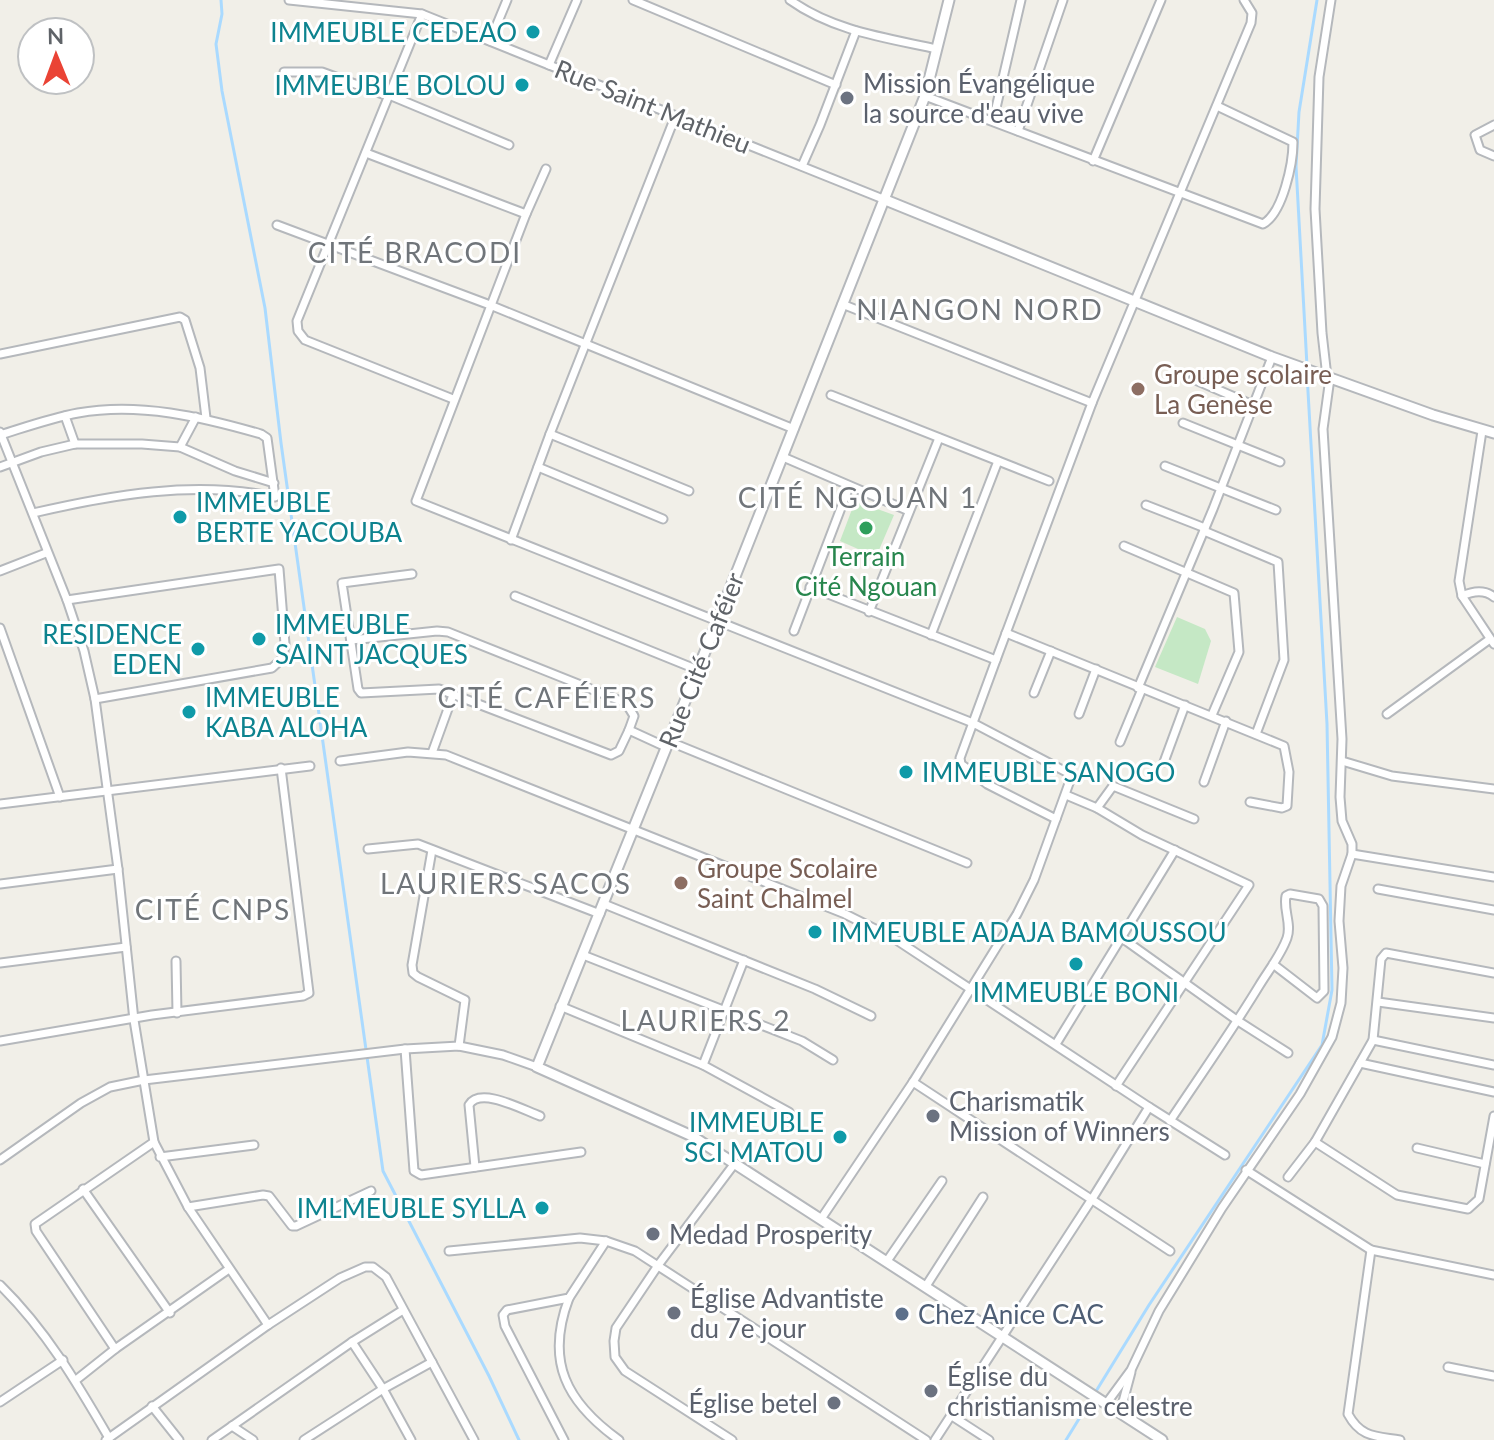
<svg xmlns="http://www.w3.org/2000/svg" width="1494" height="1440" viewBox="0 0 1494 1440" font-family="Lato,sans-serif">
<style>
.green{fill:#c5e8c5}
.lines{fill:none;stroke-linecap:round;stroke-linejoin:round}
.stream{stroke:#aadaff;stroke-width:3}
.minor-casing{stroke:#b5b8bc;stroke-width:11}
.tertiary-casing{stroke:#b5b8bc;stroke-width:13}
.minor{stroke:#fff;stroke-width:7}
.tertiary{stroke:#fff;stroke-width:9}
.culture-dot{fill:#0f9aa8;stroke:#fff;stroke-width:3}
.worship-dot{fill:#6b7280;stroke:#fff;stroke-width:3}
.education-dot{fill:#8d6e63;stroke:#fff;stroke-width:3}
.leisure-dot{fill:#2e9e5b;stroke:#fff;stroke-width:3}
.service-dot{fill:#5c6f8a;stroke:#fff;stroke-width:3}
.labels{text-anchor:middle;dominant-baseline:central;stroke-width:6;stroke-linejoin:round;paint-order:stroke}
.culture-label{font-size:26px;fill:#0d838f;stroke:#fff;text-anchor:end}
.worship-label{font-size:26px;fill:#5b616d;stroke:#fff;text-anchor:start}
.street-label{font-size:26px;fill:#5f6368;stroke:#fff}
.education-label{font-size:26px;fill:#785e54;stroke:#fff;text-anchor:start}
.leisure-label{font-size:26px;fill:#27864d;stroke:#fff}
.service-label{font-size:26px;fill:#4e5e75;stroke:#fff;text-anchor:start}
.neighbourhood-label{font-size:28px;letter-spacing:2px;fill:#70757a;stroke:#fff}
</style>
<rect width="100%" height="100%" fill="#f1efe8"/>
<!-- green -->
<g class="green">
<path d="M858,502L894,515L876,557L840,541L854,504Z"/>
<path d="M1177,617L1205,629L1211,641L1198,684L1155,667Z"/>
</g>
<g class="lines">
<!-- stream -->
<g class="stream">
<path d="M221,0L222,14L216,44L222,91L265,308L281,443L383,1171L489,1376L519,1440"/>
<path d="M1307,366L1296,166L1299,112L1317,0"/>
<path d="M1066,1440L1149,1305L1322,1045L1332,990L1327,724L1307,374"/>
</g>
<defs>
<g id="minor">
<path d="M289,0L422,14L883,199"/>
<path d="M633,0L836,85"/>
<path d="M790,0C833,31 887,38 937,49"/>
<path d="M422,14L297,321L298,331L305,340L453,399"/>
<path d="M490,41L507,0"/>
<path d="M549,65L577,0"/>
<path d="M284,72H322L388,96"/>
<path d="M389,95L509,145"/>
<path d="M925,96L1263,224C1283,213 1293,163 1293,142L1217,106"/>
<path d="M993,121L1021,0"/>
<path d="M1494,125L1475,135L1480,150L1494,156"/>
<path d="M1018,131L1063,0"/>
<path d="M366,153L526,214"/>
<path d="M1093,161L1161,0"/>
<path d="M802,166L820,125L856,31"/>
<path d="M546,169L526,214L416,501L973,723L1072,775L1034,880L1017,914L913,1082L821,1219"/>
<path d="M277,225L490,305L794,429"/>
<path d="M842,304L1092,403L1251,23L1252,13L1244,0"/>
<path d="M0,354L180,317L185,320L200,368L206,418"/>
<path d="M1327,377L1322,333L1315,209L1319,77L1331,0"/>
<path d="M1330,378L1323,429L1342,739L1340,797L1342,821L1352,844V854"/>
<path d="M1193,379L1253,405"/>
<path d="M831,395L1049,481"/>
<path d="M65,416L75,444"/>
<path d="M1183,423L1280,462"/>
<path d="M1482,431L1459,581L1462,596L1494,644"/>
<path d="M0,432L67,600L84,651L95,699L118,869L134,1020L154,1142L188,1207L268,1325"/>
<path d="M550,434L689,491"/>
<path d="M0,435C26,427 51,418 78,413C139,402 202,417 261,434L267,438L275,497C195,480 111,495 33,513"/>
<path d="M180,447L196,417"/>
<path d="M783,457L909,511"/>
<path d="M1165,466L1276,510"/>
<path d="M0,467L41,452L75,444H142L180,447L235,471L274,483"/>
<path d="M538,467L663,519"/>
<path d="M1146,505L1205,528"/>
<path d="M1204,531L1278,562L1284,660L1256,734"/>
<path d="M511,540L550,434L675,117"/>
<path d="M1124,546L1234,593L1239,652L1212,715"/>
<path d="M0,571L46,553"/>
<path d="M412,574L342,583L358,689L361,693L439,689L611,755L619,751L629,730"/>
<path d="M810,587L996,660L1092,403"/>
<path d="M515,596L698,670"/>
<path d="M1462,596C1473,591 1484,589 1494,597"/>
<path d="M67,600L279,569L285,644L283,658L272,668L95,699"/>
<path d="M869,612L939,438"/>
<path d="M0,628L60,797"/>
<path d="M794,631L849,487"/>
<path d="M1006,633L1284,746L1289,772L1287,806L1282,808L1250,802"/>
<path d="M931,635L998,461"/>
<path d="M351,640L437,631L448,632L626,703L634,716L629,730L666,747"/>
<path d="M996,660L960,758L961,764L987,784L1056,819"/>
<path d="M1138,688L1213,509L1272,357"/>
<path d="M1034,693L1051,651"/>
<path d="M1079,714L1096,669"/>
<path d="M1387,714L1490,639"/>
<path d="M668,741L967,863"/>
<path d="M1120,742L1142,689"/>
<path d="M432,753L453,695"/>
<path d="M340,761L408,752L446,755L845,914L895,939L1149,1107L1092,1199L935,1440"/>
<path d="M1342,761L1392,776L1494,789"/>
<path d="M1164,762L1185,705"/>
<path d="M1204,782L1226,721"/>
<path d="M1066,795L1097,808L1142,835L1249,885L1116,1086"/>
<path d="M0,804L310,766"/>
<path d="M1097,808L1113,786L1194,819"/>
<path d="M368,849L418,844L600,914"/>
<path d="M432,850L412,965L413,973L418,977L465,1000L459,1046"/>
<path d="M0,884L118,869"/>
<path d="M1378,889L1494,910"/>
<path d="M604,904L815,989L871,1016"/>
<path d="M1122,938L1238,1021L1288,1053"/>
<path d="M583,955L802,1041L833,1060"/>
<path d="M176,961L177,1013"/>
<path d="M0,963L126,947"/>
<path d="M1378,1002L1494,1018"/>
<path d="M560,1006L703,1065L789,1112"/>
<path d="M1373,1040L1494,1065"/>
<path d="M0,1041L152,1015L303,996L309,993L281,768"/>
<path d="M1056,1044L1175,850"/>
<path d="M405,1049L414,1171L421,1175L581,1152"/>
<path d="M1360,1063L1494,1092"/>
<path d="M703,1065L744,960"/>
<path d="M913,1082L1170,1251"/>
<path d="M1149,1107L1225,1155"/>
<path d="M1170,1121C1200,1076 1231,1032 1259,986C1268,971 1281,955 1287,938C1292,924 1283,910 1286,896L1290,894L1319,899L1323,906L1324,991L1317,998L1273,964"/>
<path d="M1315,1142L1397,1195L1468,1209L1479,1199L1494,1116"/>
<path d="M1417,1148L1485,1164"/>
<path d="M160,1157L254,1145"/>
<path d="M0,1160L81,1103L110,1087L144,1080L405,1049L459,1046L503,1055L537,1067"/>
<path d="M475,1167L469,1105C480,1086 523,1110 540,1116"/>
<path d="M1246,1170L1371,1250L1494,1275"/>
<path d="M1288,1177L1315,1142L1373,1040L1381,959L1386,953L1494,973"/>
<path d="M83,1189L170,1313"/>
<path d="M188,1207L263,1195L269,1196L292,1226H296L371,1191"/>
<path d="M1371,1250L1348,1414C1361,1438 1376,1436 1400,1440"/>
<path d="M449,1251L580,1238L606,1241L635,1251L926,1440"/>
<path d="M887,1261L942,1181"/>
<path d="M0,1285C46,1330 77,1383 109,1438"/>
<path d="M926,1286L983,1197"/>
<path d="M569,1298C545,1361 566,1402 619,1440"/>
<path d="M352,1342L383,1389L411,1440"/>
<path d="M115,1349L36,1231L35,1224L154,1142"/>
<path d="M1448,1367L1494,1376"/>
<path d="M76,1380L115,1349L229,1269"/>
<path d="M0,1402L63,1360"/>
<path d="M1106,1404L1131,1370L1159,1311L1222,1208L1300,1094L1332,1037L1341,1003L1343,968L1339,921L1341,886L1352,854L1494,877"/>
<path d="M152,1406L179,1440"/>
<path d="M1120,1413L1131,1372"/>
<path d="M952,1416L989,1440"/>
<path d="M232,1426L253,1440"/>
<path d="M106,1440L268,1325L340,1278L365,1267H373L386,1277L474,1440"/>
<path d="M212,1440L352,1342L403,1310"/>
<path d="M304,1440L383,1389L432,1362"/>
<path d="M564,1440L505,1326L503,1315L507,1310L569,1298L606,1241"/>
<path d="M732,1440L625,1371L615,1357L614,1341L616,1328L659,1264L735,1163"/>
</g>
<g id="tertiary">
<path d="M949,0L925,96L717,622L537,1067L692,1136L1162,1440"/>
<path d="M883,199L1272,357L1433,415L1494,433"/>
</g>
</defs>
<!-- minor casing -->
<use href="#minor" class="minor-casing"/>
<!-- tertiary casing -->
<use href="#tertiary" class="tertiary-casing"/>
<!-- minor -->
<use href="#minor" class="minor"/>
<!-- tertiary -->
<use href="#tertiary" class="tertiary"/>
</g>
<!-- markers -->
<g class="culture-dot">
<circle cx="533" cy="32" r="8"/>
<circle cx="522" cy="85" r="8"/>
<circle cx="180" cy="517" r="8"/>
<circle cx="259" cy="639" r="8"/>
<circle cx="198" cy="649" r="8"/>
<circle cx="189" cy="712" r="8"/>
<circle cx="906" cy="772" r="8"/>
<circle cx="815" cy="932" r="8"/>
<circle cx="1076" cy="964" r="8"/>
<circle cx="840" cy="1137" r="8"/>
<circle cx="542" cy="1208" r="8"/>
</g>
<g class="worship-dot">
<circle cx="847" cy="98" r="8"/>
<circle cx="933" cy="1116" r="8"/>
<circle cx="653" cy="1234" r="8"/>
<circle cx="674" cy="1313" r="8"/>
<circle cx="931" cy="1391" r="8"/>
<circle cx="834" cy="1403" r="8"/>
</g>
<g class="education-dot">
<circle cx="1138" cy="389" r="8"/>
<circle cx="681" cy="883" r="8"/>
</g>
<circle class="leisure-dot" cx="866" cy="528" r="8"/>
<circle class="service-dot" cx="902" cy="1314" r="8"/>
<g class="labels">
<!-- culture labels -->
<g class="culture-label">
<text x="517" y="32">IMMEUBLE CEDEAO</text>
<text x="506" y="85">IMMEUBLE BOLOU</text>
<text x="196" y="502" text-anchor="start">IMMEUBLE<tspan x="196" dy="30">BERTE YACOUBA</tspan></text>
<text x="275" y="624" text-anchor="start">IMMEUBLE<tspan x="275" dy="30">SAINT JACQUES</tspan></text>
<text x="182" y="634">RESIDENCE<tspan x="182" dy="30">EDEN</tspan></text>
<text x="205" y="697" text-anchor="start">IMMEUBLE<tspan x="205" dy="30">KABA ALOHA</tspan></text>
<text x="922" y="772" text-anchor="start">IMMEUBLE SANOGO</text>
<text x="831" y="932" text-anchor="start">IMMEUBLE ADAJA BAMOUSSOU</text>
<text x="1076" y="992" text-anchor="middle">IMMEUBLE BONI</text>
<text x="824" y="1122">IMMEUBLE<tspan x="824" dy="30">SCI MATOU</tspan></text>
<text x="526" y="1208">IMLMEUBLE SYLLA</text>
</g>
<!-- worship labels -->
<g class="worship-label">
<text x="863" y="83">Mission Évangélique<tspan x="863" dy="30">la source d'eau vive</tspan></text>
<text x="949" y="1101">Charismatik<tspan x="949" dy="30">Mission of Winners</tspan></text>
<text x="669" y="1234">Medad Prosperity</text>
<text x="690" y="1298">Église Advantiste<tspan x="690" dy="30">du 7e jour</tspan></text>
<text x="947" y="1376">Église du<tspan x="947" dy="30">christianisme celestre</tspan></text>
<text x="818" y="1403" text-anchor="end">Église betel</text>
</g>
<!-- street labels -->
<g class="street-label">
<text transform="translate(653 106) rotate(22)">Rue Saint Mathieu</text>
<text transform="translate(701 660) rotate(-68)">Rue Cité Caféier</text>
</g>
<!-- education labels -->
<g class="education-label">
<text x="1154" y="374">Groupe scolaire<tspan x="1154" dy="30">La Genèse</tspan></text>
<text x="697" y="868">Groupe Scolaire<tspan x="697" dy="30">Saint Chalmel</tspan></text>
</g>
<!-- leisure labels -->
<g class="leisure-label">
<text x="866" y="556">Terrain<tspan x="866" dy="30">Cité Ngouan</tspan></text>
</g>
<!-- service labels -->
<g class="service-label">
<text x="918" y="1314">Chez Anice CAC</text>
</g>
<!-- neighbourhood labels -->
<g class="neighbourhood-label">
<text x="415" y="252">CITÉ BRACODI</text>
<text x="980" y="309">NIANGON NORD</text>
<text x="858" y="497">CITÉ NGOUAN 1</text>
<text x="547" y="697">CITÉ CAFÉIERS</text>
<text x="506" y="883">LAURIERS SACOS</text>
<text x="213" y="909">CITÉ CNPS</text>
<text x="706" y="1020">LAURIERS 2</text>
</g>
</g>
<!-- north arrow -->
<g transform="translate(56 56) rotate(359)"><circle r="38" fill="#ffffff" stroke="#bfc1c3" stroke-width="2"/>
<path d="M0-6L14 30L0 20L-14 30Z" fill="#ea4335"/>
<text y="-12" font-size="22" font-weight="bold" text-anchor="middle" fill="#5f6368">N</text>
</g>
</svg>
